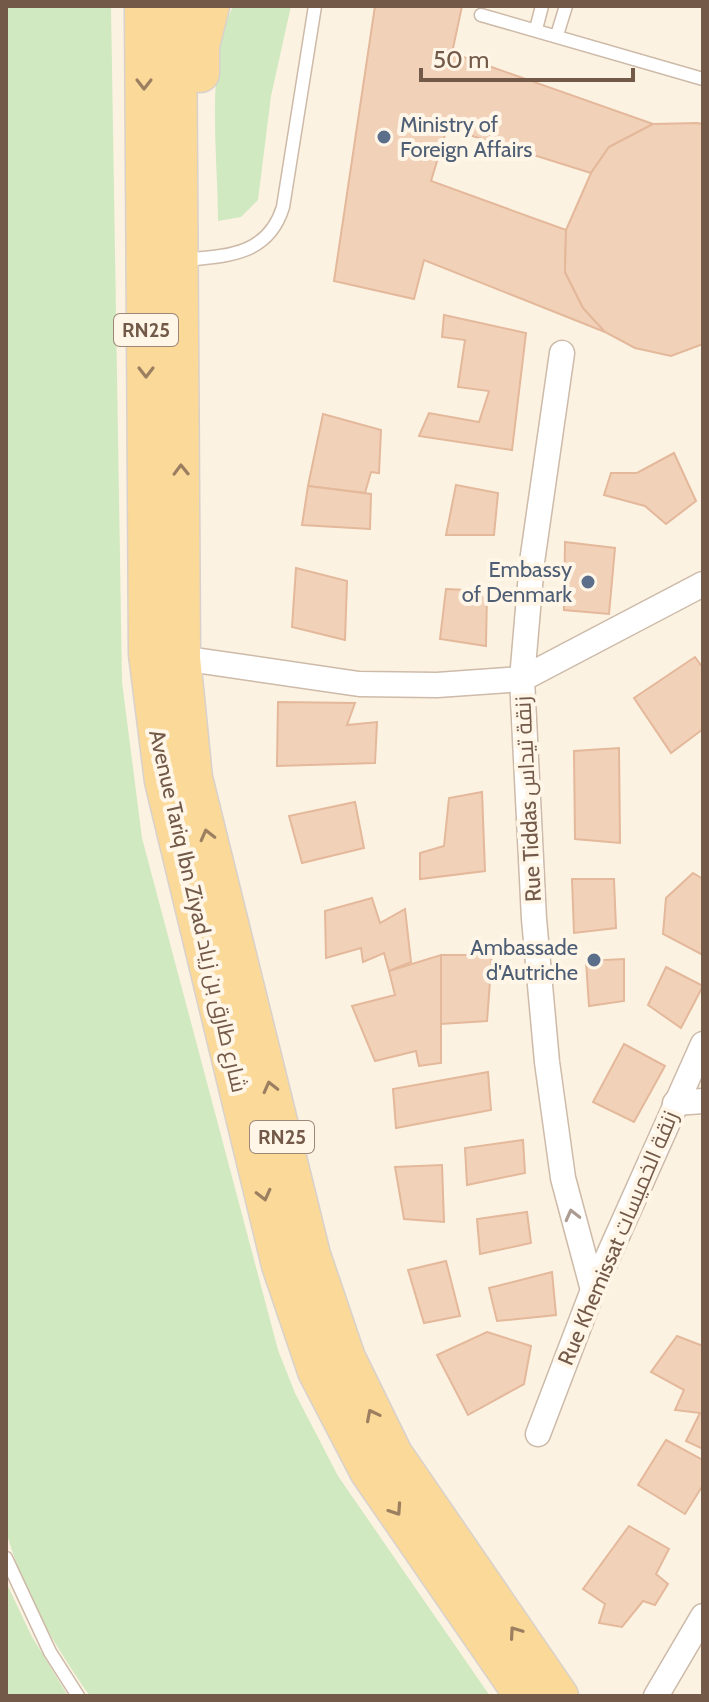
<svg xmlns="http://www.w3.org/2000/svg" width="709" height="1702" viewBox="0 0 709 1702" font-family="Cabin,Cairo,sans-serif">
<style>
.green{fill:#d0e9c0}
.building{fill:#f2d1b9;stroke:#e4b89a;stroke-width:2}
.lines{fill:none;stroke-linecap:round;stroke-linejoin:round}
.service-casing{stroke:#cdbaa8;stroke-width:15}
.minor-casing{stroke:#cdbaa8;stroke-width:27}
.primary-casing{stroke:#d8d1cc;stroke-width:41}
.service{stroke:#fff;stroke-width:12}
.minor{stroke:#fff;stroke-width:24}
.primary{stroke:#fbd999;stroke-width:38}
.oneway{stroke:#9c7f60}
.oneway2{stroke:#ab9b91}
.service-dot{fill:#5c6f8a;stroke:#fff6e8;stroke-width:3}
.labels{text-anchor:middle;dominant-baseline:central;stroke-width:8;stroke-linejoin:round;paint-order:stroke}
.shield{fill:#fff6e8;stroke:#9d8878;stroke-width:2}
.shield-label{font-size:20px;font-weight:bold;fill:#735948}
.service-label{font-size:22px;fill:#4e5e75;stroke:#fff6e8;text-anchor:end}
.street-label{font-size:22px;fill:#735948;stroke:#fff6e8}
</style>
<rect width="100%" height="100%" fill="#fcf2e2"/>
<!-- green -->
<g class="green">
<path d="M6,6H111L122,682L142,838L278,1350L295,1393L338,1476L490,1696H90C54,1645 23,1592 6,1531Z"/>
<path d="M233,6H291L271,96L258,200L241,217L218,221C218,155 205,67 233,6Z"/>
<path d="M6,1582L31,1635L68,1696H6Z"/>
</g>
<!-- building -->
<g class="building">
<path d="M375,6H462L452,53L653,124L609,147L591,173L447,128L431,181L566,230L565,272L583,308L605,332L424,260L414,299L334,281Z"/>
<path d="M697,123L703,124V344L671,356L635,348L605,332L583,308L565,272L566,230L591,173L609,147L653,124Z"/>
<path d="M444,315L526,333L512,450L419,436L429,413L479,422L489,391L458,387L465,340L442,337Z"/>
<path d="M323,414L381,430L379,473L371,472L365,493L308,486Z"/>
<path d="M674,453L696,501L666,524L645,506L604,495L611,473H637Z"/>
<path d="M456,485L498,493L494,535H446Z"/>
<path d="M308,486L371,494L370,529L302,525Z"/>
<path d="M565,542L615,548L609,614L564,610Z"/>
<path d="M296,568L347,581L345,640L292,627Z"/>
<path d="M446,589L487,591L486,646L440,639Z"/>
<path d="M695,657L703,668V729L671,753L634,698Z"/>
<path d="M278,702L355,703L347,725L377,722L375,763L277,766Z"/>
<path d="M619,748L620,843L575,839L574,751Z"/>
<path d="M482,792L485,871L420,879V853L444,846L449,798Z"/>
<path d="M355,802L364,848L302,863L289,816Z"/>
<path d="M693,873L703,879V955L663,934L666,898Z"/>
<path d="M572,879H614L616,928L574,933Z"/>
<path d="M372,898L380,923L405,909L411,962L389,971L384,953L363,962L361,948L326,958L325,911Z"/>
<path d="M441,955V1063L419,1066L416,1051L375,1061L352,1006L395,995L389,971Z"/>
<path d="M441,955H492L487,1021L441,1024Z"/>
<path d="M624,959V1001L589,1006L586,961Z"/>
<path d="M666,967L703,986L681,1028L648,1005Z"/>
<path d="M624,1044L665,1066L634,1122L593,1102Z"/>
<path d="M488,1072L491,1110L396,1128L393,1089Z"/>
<path d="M523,1140L525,1173L467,1185L465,1148Z"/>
<path d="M442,1165L444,1222L404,1219L395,1167Z"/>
<path d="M527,1212L531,1243L480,1254L477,1219Z"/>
<path d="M446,1261L460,1316L424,1323L408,1270Z"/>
<path d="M552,1272L556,1315L497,1321L489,1288Z"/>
<path d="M487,1332L531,1346L524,1384L468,1415L437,1355Z"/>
<path d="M677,1336L703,1346V1449L686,1441L700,1413L675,1410L684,1390L651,1372Z"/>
<path d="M666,1440L703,1460V1485L685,1514L638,1485Z"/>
<path d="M629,1526L669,1549L656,1574L668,1584L655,1605L643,1601L622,1627L599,1623L605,1604L583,1589Z"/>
</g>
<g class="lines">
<defs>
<g id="service">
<path d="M481,15L703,79"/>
<path d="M536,29L542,6"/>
<path d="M557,35L566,6"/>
<path d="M182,260C226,256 268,256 283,207L315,6"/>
<path d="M6,1558L50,1652L78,1696"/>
</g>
<g id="minor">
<path d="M562,353L532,562L522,679L534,919L547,1062L563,1178L593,1290"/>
<path d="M167,656L359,684L437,685L522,679L703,584"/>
<path d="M675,1103L703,1101"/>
<path d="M538,1434L593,1290L703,1044"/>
<path d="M656,1696L703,1616"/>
</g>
<g id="primary">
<path d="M144,6L148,654L164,781L281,1265L317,1371L369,1471L524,1696"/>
<path d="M177,6L181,658L193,778L311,1255L346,1358L393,1454L559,1696"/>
<path d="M200,73V46L210,6"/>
</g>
</defs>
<!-- service casing -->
<use href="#service" class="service-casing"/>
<!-- minor casing -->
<use href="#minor" class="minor-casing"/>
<!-- primary casing -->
<use href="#primary" class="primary-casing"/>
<!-- service -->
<use href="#service" class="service"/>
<!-- minor -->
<use href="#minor" class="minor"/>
<!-- primary -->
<use href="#primary" class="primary"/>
</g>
<!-- one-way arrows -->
<defs><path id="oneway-chevron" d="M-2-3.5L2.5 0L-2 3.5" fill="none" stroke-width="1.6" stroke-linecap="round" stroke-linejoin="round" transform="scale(2)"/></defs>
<g class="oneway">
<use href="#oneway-chevron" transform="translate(144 84) rotate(90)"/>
<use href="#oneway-chevron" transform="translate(146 372) rotate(90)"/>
<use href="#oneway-chevron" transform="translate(181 470) rotate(-91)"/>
<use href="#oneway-chevron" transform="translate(207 835) rotate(-104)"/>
<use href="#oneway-chevron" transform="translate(270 1087) rotate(-104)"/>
<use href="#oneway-chevron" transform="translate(264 1195) rotate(76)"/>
<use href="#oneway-chevron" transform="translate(372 1415) rotate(-117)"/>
<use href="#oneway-chevron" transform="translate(396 1510) rotate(56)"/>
<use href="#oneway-chevron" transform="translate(515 1632) rotate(-125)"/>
</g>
<use class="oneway2" href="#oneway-chevron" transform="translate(572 1215) rotate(-104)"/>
<!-- markers -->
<g class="service-dot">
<circle cx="384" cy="137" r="8"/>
<circle cx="588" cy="582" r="8"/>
<circle cx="594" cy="960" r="8"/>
</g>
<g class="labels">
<!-- shield labels -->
<g class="shield">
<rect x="114" y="314" width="64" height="32" rx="6"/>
<rect x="250" y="1121" width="64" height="32" rx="6"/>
</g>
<g class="shield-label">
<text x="146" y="330">RN25</text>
<text x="282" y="1137">RN25</text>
</g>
<!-- service labels -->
<g class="service-label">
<text x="400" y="124" text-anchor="start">Ministry of<tspan x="400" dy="25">Foreign Affairs</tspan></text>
<text x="572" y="569">Embassy<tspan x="572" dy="25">of Denmark</tspan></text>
<text x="578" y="947">Ambassade<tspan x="578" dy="25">d'Autriche</tspan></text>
</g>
<!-- street labels -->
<g class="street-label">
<text transform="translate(528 799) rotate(-93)">Rue Tiddas زنقة تيداس</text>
<text transform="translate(198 911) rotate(77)">Avenue Tariq Ibn Ziyad شارع طارق بن زياد</text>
<text transform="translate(618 1238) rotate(-67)">Rue Khemissat زنقة الخميسات</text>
</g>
</g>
<!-- border -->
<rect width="709" height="1702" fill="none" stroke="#735948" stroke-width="16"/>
<!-- scale -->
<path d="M421 68v12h212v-12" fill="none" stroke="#735948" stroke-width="4"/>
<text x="433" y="68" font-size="24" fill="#735948" stroke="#fff6e8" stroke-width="6" paint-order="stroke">50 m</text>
</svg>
